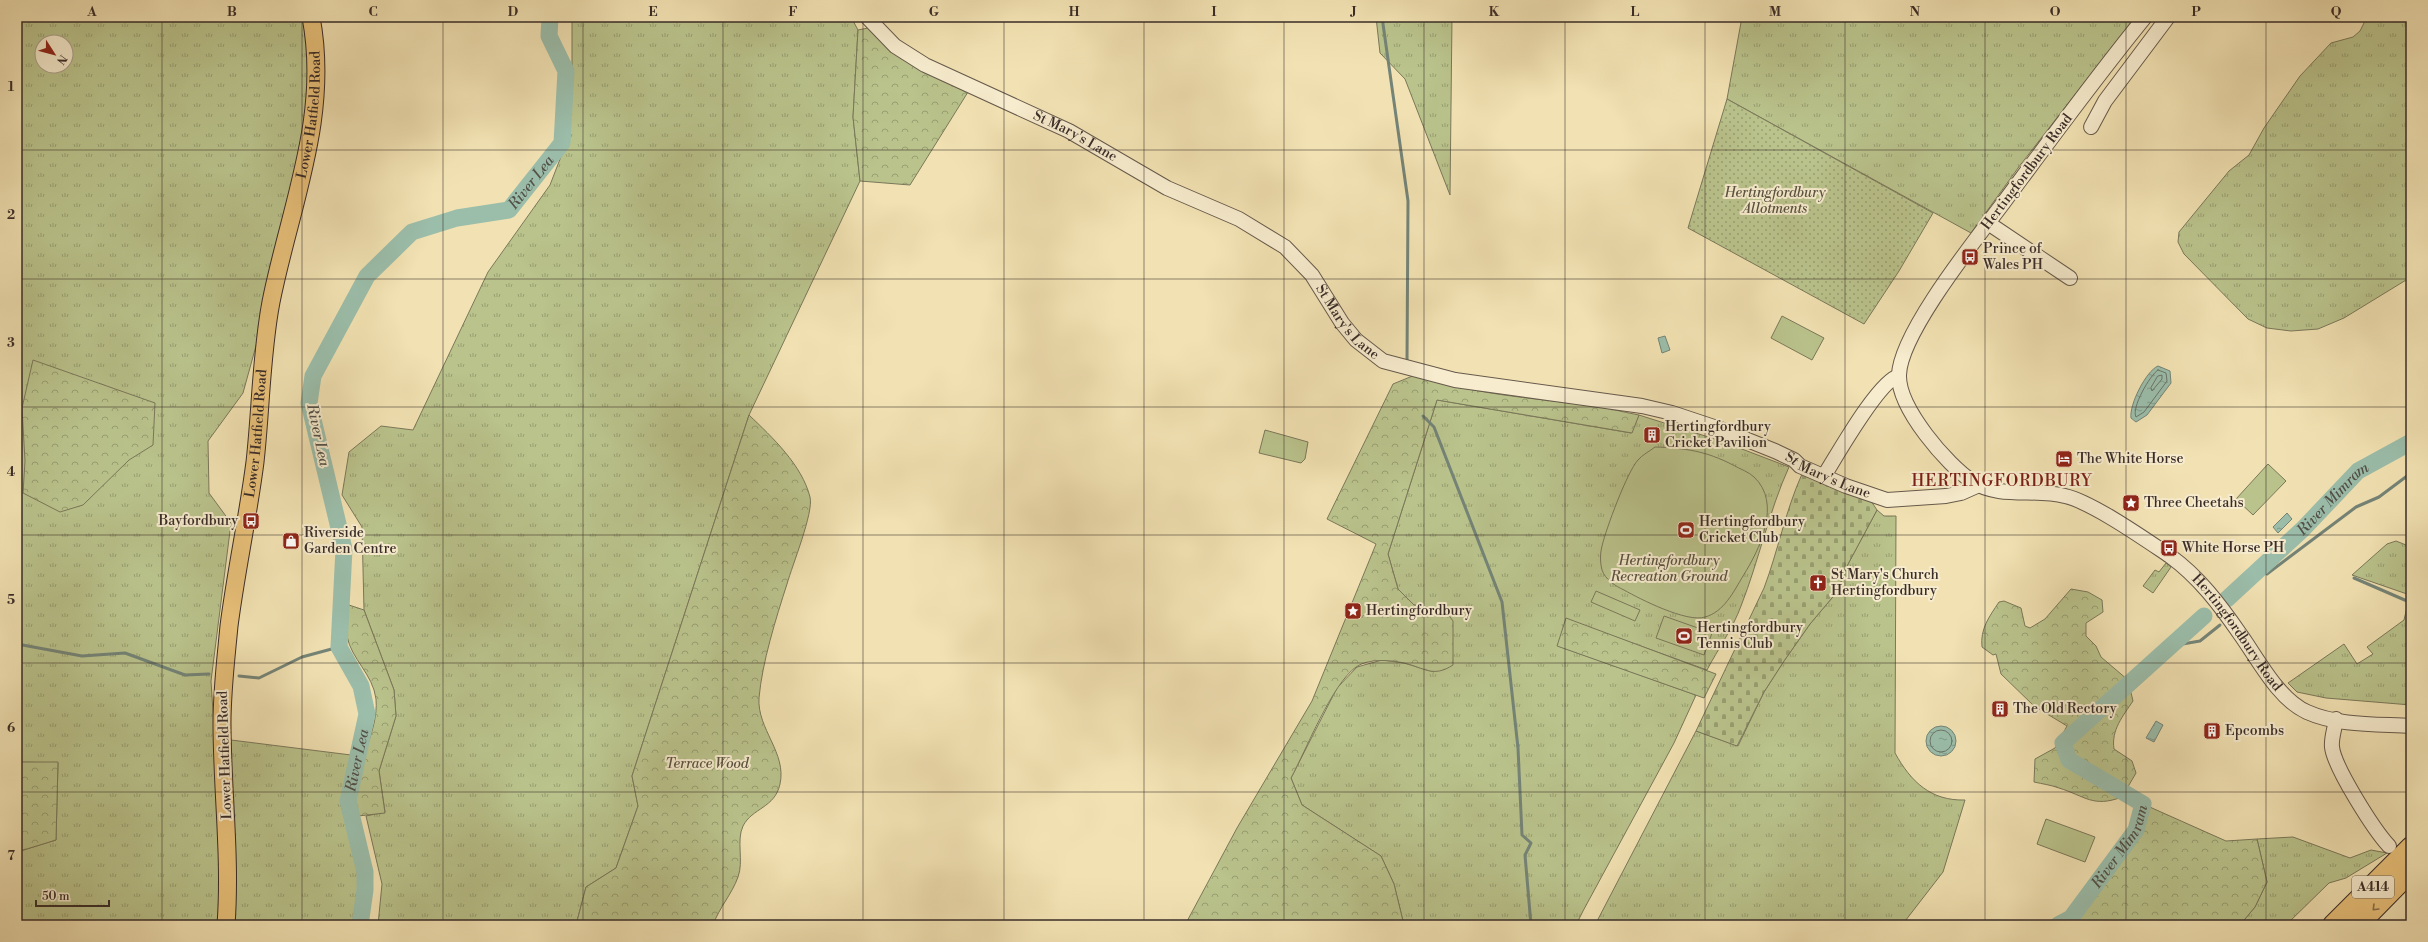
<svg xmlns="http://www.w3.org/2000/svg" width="2428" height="942" viewBox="0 0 2428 942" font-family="'Libre Bodoni',serif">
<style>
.grass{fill:url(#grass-tufts);stroke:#7a785a;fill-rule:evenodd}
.forest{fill:url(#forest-crowns);stroke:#7a785a}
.cemetery{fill:url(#cemetery-stones);stroke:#7a785a}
.garden{fill:url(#garden-dots);stroke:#7a785a}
.pitch{fill:#bac38c;stroke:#7a785a}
.water{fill:url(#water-ripples);stroke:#748477}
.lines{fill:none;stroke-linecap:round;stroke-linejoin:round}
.shore{stroke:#6a756a;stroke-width:1}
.stream{stroke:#748477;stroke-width:3}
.river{stroke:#9bbeab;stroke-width:17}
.minor-casing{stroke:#675a4b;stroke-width:16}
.major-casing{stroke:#392c28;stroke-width:19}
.highway-casing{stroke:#392c28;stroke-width:22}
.minor{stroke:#f7ecce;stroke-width:14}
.major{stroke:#e9c17a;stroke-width:17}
.highway{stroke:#e9c17a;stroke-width:20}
.oneway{stroke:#886f4d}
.grid{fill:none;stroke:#392c28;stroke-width:1;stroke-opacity:0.55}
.labels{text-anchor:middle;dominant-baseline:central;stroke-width:4;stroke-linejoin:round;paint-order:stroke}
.shield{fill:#f7ecce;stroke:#72665a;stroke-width:1}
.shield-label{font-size:13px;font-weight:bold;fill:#392c28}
.street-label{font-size:14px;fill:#392c28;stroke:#f7ecce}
.park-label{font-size:14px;font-style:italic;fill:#595241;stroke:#f7ecce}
.poi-label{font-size:14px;fill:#392c28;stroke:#f7ecce;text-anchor:start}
.water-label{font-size:15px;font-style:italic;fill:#525049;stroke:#f7ecce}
.quarter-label{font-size:16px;letter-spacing:1px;fill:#7a1f14;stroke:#f7ecce}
.neatline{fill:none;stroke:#392c28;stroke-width:1.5}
.grid-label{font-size:13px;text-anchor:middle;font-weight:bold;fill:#392c28}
</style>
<defs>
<pattern id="grass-tufts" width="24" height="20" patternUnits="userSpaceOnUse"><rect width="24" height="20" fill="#bac38c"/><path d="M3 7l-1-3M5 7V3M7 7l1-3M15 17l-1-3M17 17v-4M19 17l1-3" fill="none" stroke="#989f72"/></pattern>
<pattern id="forest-crowns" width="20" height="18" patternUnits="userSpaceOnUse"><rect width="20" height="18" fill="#bac38c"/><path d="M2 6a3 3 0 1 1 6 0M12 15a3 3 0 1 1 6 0" fill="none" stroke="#989f72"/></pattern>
<pattern id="cemetery-stones" width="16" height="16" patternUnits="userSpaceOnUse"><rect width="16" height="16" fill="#bac38c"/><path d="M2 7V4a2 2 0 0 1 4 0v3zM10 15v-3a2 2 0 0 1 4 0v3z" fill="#989f72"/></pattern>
<pattern id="garden-dots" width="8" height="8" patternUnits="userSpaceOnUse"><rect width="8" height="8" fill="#bac38c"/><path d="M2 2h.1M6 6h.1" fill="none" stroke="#989f72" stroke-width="1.8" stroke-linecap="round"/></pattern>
<pattern id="water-ripples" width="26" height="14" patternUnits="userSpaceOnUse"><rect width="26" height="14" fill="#9bbeab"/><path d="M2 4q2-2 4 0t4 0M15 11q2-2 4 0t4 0" fill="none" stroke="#7f9b8b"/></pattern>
</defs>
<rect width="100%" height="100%" fill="#f2e2b3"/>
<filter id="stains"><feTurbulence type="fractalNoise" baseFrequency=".005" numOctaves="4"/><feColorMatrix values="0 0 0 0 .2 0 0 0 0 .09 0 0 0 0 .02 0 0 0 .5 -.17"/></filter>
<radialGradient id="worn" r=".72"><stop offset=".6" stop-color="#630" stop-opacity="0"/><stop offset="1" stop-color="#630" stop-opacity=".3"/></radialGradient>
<!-- grass -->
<g class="grass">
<path d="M17,17H304L311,57L308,107L262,324L243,393L208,441L209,493L231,523L211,681L221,836L218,925H17V852L56,840L58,763L17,762ZM42,42H66V66H42Z"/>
<path d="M572,17H851L858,30L853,117L860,181L749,415L632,776L638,806L616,868L586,887L576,925H378L382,884L366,816L385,812L379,771L396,716L394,690L364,610L362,527L342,495L349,452L381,426L413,430L488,272L550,185L567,141L572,67Z"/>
<path d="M1376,17H1452L1450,195L1405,79L1380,53Z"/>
<path d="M1742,17H2135L2018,168L1971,233L1727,99Z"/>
<path d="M2367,17H2411V277L2344,318L2318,329L2291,331L2267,328L2248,319L2184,254L2178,242L2179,232L2229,171L2249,155L2264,128L2300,76L2331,43L2353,37L2360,31Z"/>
<path d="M1437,400L1631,433L1639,415L1721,441L1789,467C1769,511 1759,560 1741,606C1733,628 1718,649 1707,670L1566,619L1558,646L1696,695L1674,743L1583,911L1577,923L1573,925H1404L1394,884L1381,856L1302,805L1291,778L1337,688L1357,667L1382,660L1404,663L1434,672V608L1414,605L1398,589L1388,554Z"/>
<path d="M1877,510L1884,516H1896L1895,753C1911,782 1931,801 1965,800L1943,872L1902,925H1595L1696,731L1738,746L1764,692L1784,661L1810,624L1837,592L1847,566Z"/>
<path d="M2396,541L2411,547V705L2326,698L2297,692L2288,683L2344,644L2357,664L2373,654L2367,647L2404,620L2408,603L2407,594L2352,575L2387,544Z"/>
<path d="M2166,563L2171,567L2153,593L2143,586L2155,570L2159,572Z"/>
<path d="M231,740L351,755L341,805L356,860L359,890L352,925H231Z"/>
<path d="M2293,837L2350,858L2371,850L2387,853L2346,878L2329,883L2286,925H2240L2255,907L2267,882L2257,839Z"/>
</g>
<!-- forest -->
<g class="forest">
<path d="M868,28L968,92L910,185L860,181L853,117L858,30Z"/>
<path d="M33,360L155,403L153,445L129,460L83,505L60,512L23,493L25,461L22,408Z"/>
<path d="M1415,375C1471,394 1530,398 1588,405C1605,407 1622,412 1639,415L1632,433L1437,400L1388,554L1398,589L1414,605L1434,608L1447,613L1453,621V665C1433,678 1425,668 1404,663C1390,660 1369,658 1356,667C1332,684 1306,750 1291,778L1302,805L1381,856L1394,884L1404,925H1185L1237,828L1312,701L1376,544L1327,519L1393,384Z"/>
<path d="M749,415C772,437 802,465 810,497C814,512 792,566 787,584C776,618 762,663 759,698C757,729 787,753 780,784C775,808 752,808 743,826C736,841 744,861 738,877C732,894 719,908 713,925H576L586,887L616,868L638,806L632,776Z"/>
<path d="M2071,589L2088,592L2102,600L2103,612L2086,623V636L2096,646L2101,657L2128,680L2133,701C2123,716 2111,730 2114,749L2132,761L2136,773L2122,797C2093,808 2085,796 2059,788C2051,785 2043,784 2034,782L2035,759L2055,748L2067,726L2034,706L2001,674L1996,654L1993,655L1982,647C1980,629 1989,617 1999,602L2004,601L2021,608L2025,626L2030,628L2045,619Z"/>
<path d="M349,605L364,610L394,690L396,716L379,771L385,813L358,816C357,810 355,804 355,798C354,764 379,733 376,699C373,674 351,659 347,636C345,626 347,615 349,605Z"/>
<path d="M1566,618L1716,674L1704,698L1557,646Z"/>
<path d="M17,762H58L56,840L17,852Z"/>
<path d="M2143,804L2226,841L2257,839L2267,882L2255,907L2240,925H2058L2071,918L2136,830Z"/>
</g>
<!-- cemetery -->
<path class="cemetery" d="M1802,474L1869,498L1877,510L1847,566L1837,592L1810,624L1784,661L1764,692L1737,746L1696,731L1764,588C1778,551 1785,512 1802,474Z"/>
<!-- garden -->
<path class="garden" d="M1727,99L1933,213L1899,271L1864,324L1688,228Z"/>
<!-- pitch -->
<g class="pitch">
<path d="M1782,316L1824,338L1812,360L1771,338Z"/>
<path d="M1265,430L1308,442L1305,459L1301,463L1259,453Z"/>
<path d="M1655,447C1685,448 1706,451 1733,465C1740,469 1749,472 1754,477C1782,503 1760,549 1743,576C1734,591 1724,612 1705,617C1687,623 1640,599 1624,590C1615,586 1605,579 1602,570C1600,562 1600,554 1602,546C1606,529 1627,472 1638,460C1642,455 1650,451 1655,447Z"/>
<path d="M2268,464L2286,481L2253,515L2236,499Z"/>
<path d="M1596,591L1640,610L1635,621L1591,602Z"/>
<path d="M1664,616L1712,633L1704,655L1656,638Z"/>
<path d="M2046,819L2095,837L2085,862L2037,844Z"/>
</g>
<!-- water -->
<g class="water">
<path d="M1665,336L1670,350L1662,353L1658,338Z"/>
<path d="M2158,366L2170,371L2171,383L2147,415L2136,422L2131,418C2129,405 2146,371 2158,366Z"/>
<path d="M2287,513L2292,519L2278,533L2273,527Z"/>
<path d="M2156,721L2163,725L2154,742L2146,738Z"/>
<circle cx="1941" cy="741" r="15"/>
</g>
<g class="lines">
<!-- shore -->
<g class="shore">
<path d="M2158,370L2166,373L2167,381L2144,412L2136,417C2131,408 2150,375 2158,370Z"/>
<path d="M2158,376L2162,375V379L2152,391L2151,388Z"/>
<circle cx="1941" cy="741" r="11"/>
</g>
<!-- stream -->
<g class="stream">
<path d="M1382,17L1408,201L1407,362"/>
<path d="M1423,416L1434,427L1502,602L1518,748L1522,835L1531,843L1525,855L1531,925"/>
<path d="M2267,574L2356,507L2379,497L2411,473"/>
<path d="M2354,578L2407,601L2411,598"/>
<path d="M17,644L82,656L125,653L185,675L209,674"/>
<path d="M2171,646L2200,641L2220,625"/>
<path d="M239,676L259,678L302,657L339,647"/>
</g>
<!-- river -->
<g class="river">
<path id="s1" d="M2227,599L2303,529L2358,471L2411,442"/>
<path id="s2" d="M360,925L365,890V872L348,801L367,714L361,686L339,647L344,549L309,403L313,376L367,276L412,232L457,218L509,210L562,143L566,71L549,36L550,17"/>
<path id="s3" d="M2058,925L2071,918L2136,830L2143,804L2069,760L2063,743L2204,616"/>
</g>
<defs>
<g id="minor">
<path id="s4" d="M867,17L895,46L925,65L1069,131L1167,188L1239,219L1285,247L1312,275L1342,323L1356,340L1383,361L1455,380L1642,406L1672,413L1720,429L1775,451L1794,460L1800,466L1846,486L1887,500L1946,496L1961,493L1979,485"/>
<path id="s5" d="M2145,17C2096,77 2050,140 2004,202C1977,238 1900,333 1899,375C1898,408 1947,465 1973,482C2000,499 2035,488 2065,496C2092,502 2146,540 2170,556C2199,577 2220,605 2240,634C2258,659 2278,699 2307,712C2338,726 2378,724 2411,726"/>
<path d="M2091,127L2105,101L2168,17"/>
<path d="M1988,223L2070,278"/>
<path d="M1824,476C1836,457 1879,380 1899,376"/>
<path d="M2336,719C2335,728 2331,738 2332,747C2334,767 2374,830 2389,846"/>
</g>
<g id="major">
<path id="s6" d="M226,925C231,857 222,790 222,723C222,690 226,658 229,626C236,571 248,517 255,462C261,409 261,354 271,302C290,206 330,117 311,17"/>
</g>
<g id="highway">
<path d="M2333,925L2411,847"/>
<path d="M2358,925L2411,871"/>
</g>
</defs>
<!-- minor casing -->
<use href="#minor" class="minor-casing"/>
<!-- major casing -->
<use href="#major" class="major-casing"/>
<!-- highway casing -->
<use href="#highway" class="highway-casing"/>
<!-- minor -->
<use href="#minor" class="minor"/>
<!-- major -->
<use href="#major" class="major"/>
<!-- highway -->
<use href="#highway" class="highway"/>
</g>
<!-- one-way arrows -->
<defs><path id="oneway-chevron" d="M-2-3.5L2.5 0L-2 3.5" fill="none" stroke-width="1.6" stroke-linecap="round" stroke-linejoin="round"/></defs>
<use class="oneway" href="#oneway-chevron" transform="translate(2375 908) rotate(135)"/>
<!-- grid -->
<path class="grid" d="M162,17V925M302,17V925M443,17V925M583,17V925M723,17V925M863,17V925M1004,17V925M1144,17V925M1284,17V925M1424,17V925M1565,17V925M1705,17V925M1845,17V925M1985,17V925M2126,17V925M2266,17V925M17,150H2411M17,279H2411M17,407H2411M17,535H2411M17,663H2411M17,792H2411"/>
<!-- icons -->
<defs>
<symbol id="bus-square" viewBox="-11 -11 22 22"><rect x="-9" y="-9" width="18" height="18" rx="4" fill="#8f2418" stroke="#f7ecce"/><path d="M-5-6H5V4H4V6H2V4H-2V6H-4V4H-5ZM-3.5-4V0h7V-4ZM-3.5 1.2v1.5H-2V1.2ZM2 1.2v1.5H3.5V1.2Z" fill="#fff"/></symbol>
<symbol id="building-square" viewBox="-11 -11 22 22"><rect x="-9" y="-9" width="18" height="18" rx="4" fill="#8f2418" stroke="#f7ecce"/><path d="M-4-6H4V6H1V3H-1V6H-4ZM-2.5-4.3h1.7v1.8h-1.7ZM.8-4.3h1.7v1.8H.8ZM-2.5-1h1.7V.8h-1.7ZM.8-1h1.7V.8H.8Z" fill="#fff"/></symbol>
<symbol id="hotel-square" viewBox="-11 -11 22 22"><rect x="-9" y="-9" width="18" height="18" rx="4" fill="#8f2418" stroke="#f7ecce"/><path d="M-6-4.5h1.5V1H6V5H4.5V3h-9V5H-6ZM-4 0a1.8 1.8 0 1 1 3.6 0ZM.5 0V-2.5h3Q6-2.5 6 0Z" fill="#fff"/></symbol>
<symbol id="sight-square" viewBox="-11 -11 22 22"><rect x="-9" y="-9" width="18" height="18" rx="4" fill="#8f2418" stroke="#f7ecce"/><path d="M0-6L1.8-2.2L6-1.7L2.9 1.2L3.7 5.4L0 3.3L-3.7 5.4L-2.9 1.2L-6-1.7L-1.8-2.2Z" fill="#fff"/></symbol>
<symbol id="stadium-square" viewBox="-11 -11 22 22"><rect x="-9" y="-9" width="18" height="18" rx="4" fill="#8f2418" stroke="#f7ecce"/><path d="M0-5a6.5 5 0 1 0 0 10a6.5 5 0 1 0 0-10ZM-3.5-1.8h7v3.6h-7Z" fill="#fff"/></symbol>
<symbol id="shop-square" viewBox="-11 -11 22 22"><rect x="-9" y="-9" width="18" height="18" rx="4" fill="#8f2418" stroke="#f7ecce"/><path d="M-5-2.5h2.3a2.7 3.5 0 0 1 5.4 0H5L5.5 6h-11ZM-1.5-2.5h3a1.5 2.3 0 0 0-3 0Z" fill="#fff"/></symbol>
<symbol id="church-square" viewBox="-11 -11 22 22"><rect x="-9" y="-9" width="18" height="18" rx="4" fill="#8f2418" stroke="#f7ecce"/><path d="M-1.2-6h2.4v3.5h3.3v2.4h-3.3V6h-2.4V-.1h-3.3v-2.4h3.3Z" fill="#fff"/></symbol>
</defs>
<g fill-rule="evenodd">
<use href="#bus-square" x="1960" y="247" width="20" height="20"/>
<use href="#building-square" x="1642" y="425" width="20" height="20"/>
<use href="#hotel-square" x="2054" y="449" width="20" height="20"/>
<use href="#sight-square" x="2121" y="493" width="20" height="20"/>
<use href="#bus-square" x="241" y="511" width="20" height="20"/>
<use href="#stadium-square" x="1676" y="520" width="20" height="20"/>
<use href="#shop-square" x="281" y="531" width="20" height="20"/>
<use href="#bus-square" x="2159" y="538" width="20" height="20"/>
<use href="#church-square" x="1808" y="573" width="20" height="20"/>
<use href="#sight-square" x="1343" y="601" width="20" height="20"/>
<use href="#stadium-square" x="1674" y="626" width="20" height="20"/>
<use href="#building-square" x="1990" y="699" width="20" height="20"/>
<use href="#building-square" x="2202" y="721" width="20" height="20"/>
</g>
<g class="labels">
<!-- shield labels -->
<rect class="shield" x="2352" y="876" width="42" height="22" rx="3"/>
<g class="shield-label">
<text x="2373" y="887">A414</text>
</g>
<!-- street labels -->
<g class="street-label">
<text stroke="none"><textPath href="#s6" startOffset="818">Lower Hatfield Road</textPath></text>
<text stroke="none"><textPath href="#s4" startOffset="242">St Mary's Lane</textPath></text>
<text transform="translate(2027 172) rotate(-53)">Hertingfordbury Road</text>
<text stroke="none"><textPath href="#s4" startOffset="578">St Mary's Lane</textPath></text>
<text stroke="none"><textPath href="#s6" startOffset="494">Lower Hatfield Road</textPath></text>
<text stroke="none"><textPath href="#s4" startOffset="1094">St Mary's Lane</textPath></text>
<text stroke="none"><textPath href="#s5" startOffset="888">Hertingfordbury Road</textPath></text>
<text transform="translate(225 755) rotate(-92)">Lower Hatfield Road</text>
</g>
<!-- park labels -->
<g class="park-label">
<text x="1775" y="193">Hertingfordbury<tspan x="1775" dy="16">Allotments</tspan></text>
<text x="1669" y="561">Hertingfordbury<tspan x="1669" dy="16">Recreation Ground</tspan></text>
<text x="707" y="764">Terrace Wood</text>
</g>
<!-- poi labels -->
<g class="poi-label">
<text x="1983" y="249">Prince of<tspan x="1983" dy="16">Wales PH</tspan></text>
<text x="1665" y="427">Hertingfordbury<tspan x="1665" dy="16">Cricket Pavilion</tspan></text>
<text x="2077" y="459">The White Horse</text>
<text x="2144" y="503">Three Cheetahs</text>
<text x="238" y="521" text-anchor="end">Bayfordbury</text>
<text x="1699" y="522">Hertingfordbury<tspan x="1699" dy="16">Cricket Club</tspan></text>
<text x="304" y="533">Riverside<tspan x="304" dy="16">Garden Centre</tspan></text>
<text x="2182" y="548">White Horse PH</text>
<text x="1831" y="575">St Mary's Church<tspan x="1831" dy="16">Hertingfordbury</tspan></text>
<text x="1366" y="611">Hertingfordbury</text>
<text x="1697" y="628">Hertingfordbury<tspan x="1697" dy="16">Tennis Club</tspan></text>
<text x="2013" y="709">The Old Rectory</text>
<text x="2225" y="731">Epcombs</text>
</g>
<!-- water labels -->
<g class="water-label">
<text stroke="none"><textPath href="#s2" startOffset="876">River Lea</textPath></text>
<text transform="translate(318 435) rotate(78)">River Lea</text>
<text stroke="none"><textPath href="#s1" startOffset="146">River Mimram</textPath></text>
<text stroke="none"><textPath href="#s2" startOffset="168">River Lea</textPath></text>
<text stroke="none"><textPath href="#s3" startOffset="102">River Mimram</textPath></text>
</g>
<!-- quarter labels -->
<g class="quarter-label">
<text x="2002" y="481">HERTINGFORDBURY</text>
</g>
</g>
<!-- margin -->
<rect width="2428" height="942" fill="none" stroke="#f2e2b3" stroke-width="44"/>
<!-- north arrow -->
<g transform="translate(54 54) rotate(126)"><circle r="19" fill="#f7ecce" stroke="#ab9f8c"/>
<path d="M0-3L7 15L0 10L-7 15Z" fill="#8f2418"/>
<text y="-6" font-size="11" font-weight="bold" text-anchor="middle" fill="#392c28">N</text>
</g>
<!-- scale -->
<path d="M36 900v6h73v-6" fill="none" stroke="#392c28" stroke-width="2"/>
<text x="42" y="900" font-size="12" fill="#392c28" stroke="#f7ecce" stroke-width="3" paint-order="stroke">50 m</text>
<rect x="22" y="22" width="2384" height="898" class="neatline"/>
<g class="grid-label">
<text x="92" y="16">A</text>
<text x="232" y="16">B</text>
<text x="373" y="16">C</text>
<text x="513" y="16">D</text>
<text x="653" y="16">E</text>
<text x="793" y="16">F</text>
<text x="934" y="16">G</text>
<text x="1074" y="16">H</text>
<text x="1214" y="16">I</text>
<text x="1354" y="16">J</text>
<text x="1494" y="16">K</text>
<text x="1635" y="16">L</text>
<text x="1775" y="16">M</text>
<text x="1915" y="16">N</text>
<text x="2055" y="16">O</text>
<text x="2196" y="16">P</text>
<text x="2336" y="16">Q</text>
<text x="11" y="91">1</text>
<text x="11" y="219">2</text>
<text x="11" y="347">3</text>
<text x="11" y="476">4</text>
<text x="11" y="604">5</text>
<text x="11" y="732">6</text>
<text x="11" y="860">7</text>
</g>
<rect width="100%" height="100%" filter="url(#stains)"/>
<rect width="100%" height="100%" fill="url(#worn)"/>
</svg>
